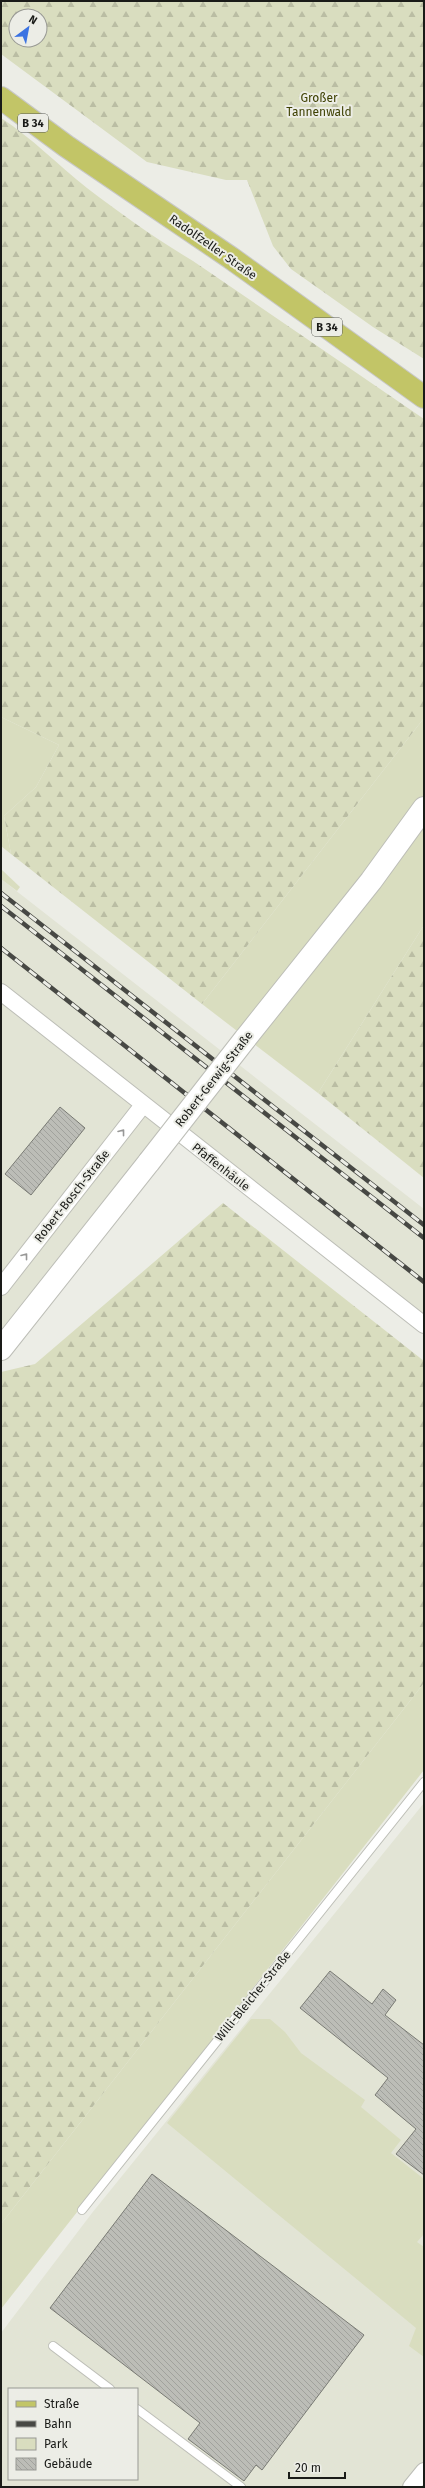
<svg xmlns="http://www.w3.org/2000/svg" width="425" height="2488" viewBox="0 0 425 2488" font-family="'Fira Sans',sans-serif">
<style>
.built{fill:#e2e4d5;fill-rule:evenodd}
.green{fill:#d9ddbf}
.forest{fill:url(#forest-firs);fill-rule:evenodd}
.building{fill:url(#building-back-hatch);stroke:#797a74}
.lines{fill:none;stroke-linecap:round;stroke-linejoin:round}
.lane-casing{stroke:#bdbeb7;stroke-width:10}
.street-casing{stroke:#bdbeb7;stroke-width:18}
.secondary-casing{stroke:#bdbeb7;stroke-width:24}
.primary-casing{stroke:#c8c8c8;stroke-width:24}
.lane{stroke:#fff;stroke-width:8}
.street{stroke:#fff;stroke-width:16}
.secondary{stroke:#fff;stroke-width:22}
.primary{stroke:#c2c567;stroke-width:22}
.rail-casing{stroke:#474844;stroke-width:4.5}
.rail{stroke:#ecede6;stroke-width:3;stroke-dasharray:9;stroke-linecap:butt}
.secondary-bridge-casing{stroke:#bdbeb7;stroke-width:24;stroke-linecap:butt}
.secondary-bridge{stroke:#fff;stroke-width:22}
.oneway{stroke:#989897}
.labels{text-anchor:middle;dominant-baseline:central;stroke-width:4;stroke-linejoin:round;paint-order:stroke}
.shield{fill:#ecede6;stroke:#595a56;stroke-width:1}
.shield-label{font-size:11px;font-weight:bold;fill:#1a1b18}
.park-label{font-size:12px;fill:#3e4102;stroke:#ecede6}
.street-label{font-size:12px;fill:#1a1b18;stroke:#ecede6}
</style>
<defs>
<pattern id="forest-firs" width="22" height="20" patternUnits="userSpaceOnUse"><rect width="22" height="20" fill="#d9ddbf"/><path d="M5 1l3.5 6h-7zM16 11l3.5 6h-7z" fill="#babda3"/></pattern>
<pattern id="building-back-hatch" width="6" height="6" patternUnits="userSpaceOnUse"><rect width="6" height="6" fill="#bcbdb7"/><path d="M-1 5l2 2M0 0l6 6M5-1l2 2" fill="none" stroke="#a1a29d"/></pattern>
</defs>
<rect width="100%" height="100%" fill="#ecede6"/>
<!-- built -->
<g class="built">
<path d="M1,879L424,1209V1317L166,1123L1,1349Z"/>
<path d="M424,1803V2487H1V2333L92,2213ZM9,2389H137V2479H9Z"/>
</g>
<!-- green -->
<g class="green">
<path d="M1,717L59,745L36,787L4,816L11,854L1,846Z"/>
<path d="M424,718V925L318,1093L202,1004Z"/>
<path d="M1,869L20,887L17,891L1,879Z"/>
<path d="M424,1683V1770L1,2309V2224Z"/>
<path d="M251,2019H270L285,2032L301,2053L365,2100L361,2107L401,2140L391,2153L424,2179V2234L417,2242L424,2247V2357L409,2346L416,2328L167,2123Z"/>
</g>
<!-- forest -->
<g class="forest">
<path d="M1,1H424V359L373,327L291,269L273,246L247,180H226L147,162L1,54ZM16,16H40V40H16Z"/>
<path d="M1,118C32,138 58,165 87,188C121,214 156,239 193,261L424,419V718L202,1004L11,854L4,816L36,787L59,745L1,717Z"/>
<path d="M424,925V1178L318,1093Z"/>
<path d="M223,1203L424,1361V1683L1,2224V1372L35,1364Z"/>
</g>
<!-- building -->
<g class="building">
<path d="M60,1107L85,1128L31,1195L5,1174Z"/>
<path d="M330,1971L372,2004L383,1989L396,2000L385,2015L424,2045V2175L396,2154L416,2129L375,2095L388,2078L300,2008Z"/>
<path d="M152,2174L364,2335L262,2470L256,2465L244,2481L188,2439L200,2423L50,2308Z"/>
</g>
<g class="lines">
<defs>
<g id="lane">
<path d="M82,2210L424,1782"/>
<path d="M53,2346L110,2389"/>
<path d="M137,2409L241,2487"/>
</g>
<g id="street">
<path d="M1,992L424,1325"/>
<path d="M1,1287L143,1105"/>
<path d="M411,2487L424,2471"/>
</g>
<g id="secondary">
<path d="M245,1039L371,881L424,808"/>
<path d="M1,1349L149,1162"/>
</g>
<path id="primary" d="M1,98L66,146L231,258L424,397"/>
</defs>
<!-- lane casing -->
<use href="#lane" class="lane-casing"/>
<!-- street casing -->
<use href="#street" class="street-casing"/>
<!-- secondary casing -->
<use href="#secondary" class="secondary-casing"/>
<!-- primary casing -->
<use href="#primary" class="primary-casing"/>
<!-- lane -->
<use href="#lane" class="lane"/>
<!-- street -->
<use href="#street" class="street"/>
<!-- secondary -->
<use href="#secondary" class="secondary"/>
<!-- primary -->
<use href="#primary" class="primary"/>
<defs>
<g id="rail">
<path d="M1,893L424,1225"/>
<path d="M1,906L424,1238"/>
<path d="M1,948L424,1282"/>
</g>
</defs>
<!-- rail casing -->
<use href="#rail" class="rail-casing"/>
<!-- rail -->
<use href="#rail" class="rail"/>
<defs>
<path id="secondary-bridge" d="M149,1162L245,1039"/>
</defs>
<!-- secondary-bridge casing -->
<use href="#secondary-bridge" class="secondary-bridge-casing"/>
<!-- secondary-bridge -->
<use href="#secondary-bridge" class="secondary-bridge"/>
</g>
<!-- one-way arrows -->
<defs><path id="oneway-chevron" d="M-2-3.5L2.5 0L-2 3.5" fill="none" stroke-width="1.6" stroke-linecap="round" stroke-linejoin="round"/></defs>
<g class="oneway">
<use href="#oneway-chevron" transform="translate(122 1132) rotate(-52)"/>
<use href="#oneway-chevron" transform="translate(25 1256) rotate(-52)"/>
</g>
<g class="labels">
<!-- shield labels -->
<g class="shield">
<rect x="18" y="114" width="30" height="18" rx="3"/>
<rect x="312" y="318" width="30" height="18" rx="3"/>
</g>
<g class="shield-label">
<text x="33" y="123">B 34</text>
<text x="327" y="327">B 34</text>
</g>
<!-- park labels -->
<g class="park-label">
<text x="319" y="98">Großer<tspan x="319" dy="14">Tannenwald</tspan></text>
</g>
<!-- street labels -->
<g class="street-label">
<text transform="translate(213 247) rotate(35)">Radolfzeller Straße</text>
<text transform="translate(214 1079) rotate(-52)">Robert-Gerwig-Straße</text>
<text transform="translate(221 1167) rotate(38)">Pfaffenhäule</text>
<text transform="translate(72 1196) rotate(-52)">Robert-Bosch-Straße</text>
<text transform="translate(253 1996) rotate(-51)">Willi-Bleicher-Straße</text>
</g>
</g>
<!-- border -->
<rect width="425" height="2488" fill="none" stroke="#1a1b18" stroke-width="4"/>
<!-- legend -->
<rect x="8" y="2388" width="130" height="92" fill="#ecede6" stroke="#989994"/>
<rect x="16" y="2401" width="20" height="6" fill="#c2c567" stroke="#989994"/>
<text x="44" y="2408" font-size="12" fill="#1a1b18">Straße</text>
<rect x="16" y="2421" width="20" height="6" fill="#474844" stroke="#989994"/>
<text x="44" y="2428" font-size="12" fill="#1a1b18">Bahn</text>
<rect x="16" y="2438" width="20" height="12" fill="#d9ddbf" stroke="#989994"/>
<text x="44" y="2448" font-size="12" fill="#1a1b18">Park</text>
<rect x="16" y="2458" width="20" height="12" fill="url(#building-back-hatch)" stroke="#989994"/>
<text x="44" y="2468" font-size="12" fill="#1a1b18">Gebäude</text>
<!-- north arrow -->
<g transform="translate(28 28) rotate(32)"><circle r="19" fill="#ecede6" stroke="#989994"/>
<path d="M0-3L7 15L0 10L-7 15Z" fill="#3b73e2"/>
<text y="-6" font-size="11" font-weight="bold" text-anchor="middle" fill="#1a1b18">N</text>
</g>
<!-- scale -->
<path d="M289 2472v6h56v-6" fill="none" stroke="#1a1b18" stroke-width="2"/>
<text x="295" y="2472" font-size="12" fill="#1a1b18" stroke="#ecede6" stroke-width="3" paint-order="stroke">20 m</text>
</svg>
